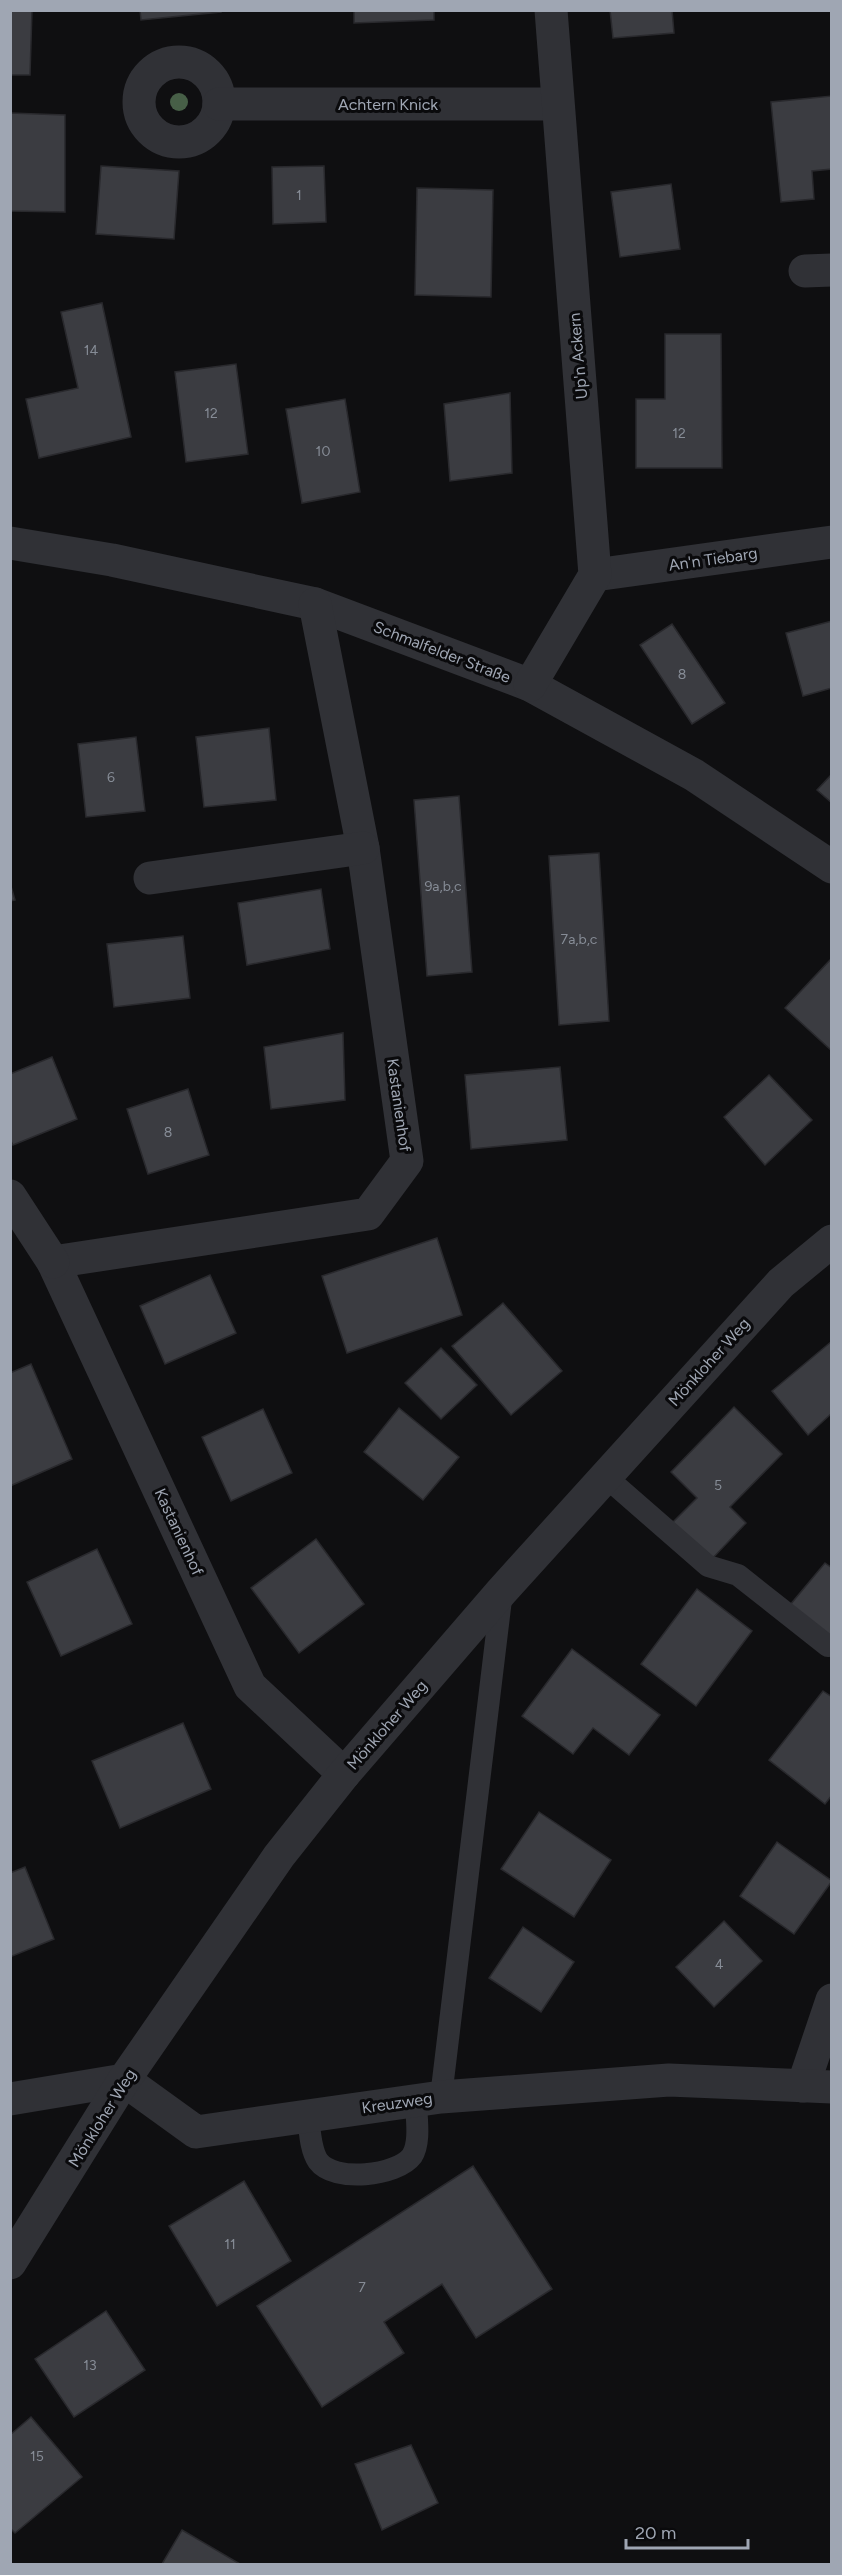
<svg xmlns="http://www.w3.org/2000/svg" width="842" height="2575" viewBox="0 0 842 2575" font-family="Figtree,sans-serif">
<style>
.building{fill:#3b3c41;stroke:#29292d;stroke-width:1.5}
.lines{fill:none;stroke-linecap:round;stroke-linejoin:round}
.lane{stroke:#303136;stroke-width:22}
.street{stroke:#303136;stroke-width:33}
.tree{fill:#475f47}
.labels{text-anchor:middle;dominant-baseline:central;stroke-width:6;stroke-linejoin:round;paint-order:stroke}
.number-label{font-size:14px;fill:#868c96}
.street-label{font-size:16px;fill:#9fa6b3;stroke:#0a0a0c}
</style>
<rect width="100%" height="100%" fill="#0f0f11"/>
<!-- building -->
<g class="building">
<path d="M10,10H32L30,75H10Z"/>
<path d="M140,10H221V12L141,20Z"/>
<path d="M354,10H434V20L354,23Z"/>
<path d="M610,10H672L674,33L613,38Z"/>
<path d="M832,96V169L812,171L814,199L781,202L771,102Z"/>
<path d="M10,113L65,115V212L10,211Z"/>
<path d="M101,166L179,171L174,239L96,234Z"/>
<path d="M324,166L326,222L273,224L272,167Z"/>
<path d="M671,184L680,249L620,257L611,192Z"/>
<path d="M417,188L493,190L491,297L415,295Z"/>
<path d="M102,303L131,437L39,458L26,399L78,388L61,312Z"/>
<path d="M665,334H721L722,468H636V399H665Z"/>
<path d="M236,364L248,454L186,462L175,372Z"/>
<path d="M510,393L512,473L450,481L444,404Z"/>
<path d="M345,399L360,492L302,503L286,409Z"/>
<path d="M832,621V688L803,696L786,633Z"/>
<path d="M672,624L725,703L692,724L640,645Z"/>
<path d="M269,728L276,800L204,807L196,737Z"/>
<path d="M136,737L145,811L86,817L78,744Z"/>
<path d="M832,774V803L817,790Z"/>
<path d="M459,796L472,972L427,976L414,800Z"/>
<path d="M599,853L609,1021L559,1025L549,856Z"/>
<path d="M10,883L15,900L10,901Z"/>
<path d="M321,889L330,949L247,965L238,903Z"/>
<path d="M183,936L190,998L114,1007L107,944Z"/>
<path d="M832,958V1051L785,1008Z"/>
<path d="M343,1033L345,1100L271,1109L264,1047Z"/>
<path d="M52,1057L77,1119L13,1145L10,1139V1074Z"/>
<path d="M560,1067L567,1140L471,1149L465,1075Z"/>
<path d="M769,1075L812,1120L765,1165L724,1117Z"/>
<path d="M188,1089L209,1155L148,1174L127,1109Z"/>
<path d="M437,1238L462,1315L347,1353L322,1276Z"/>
<path d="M210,1275L236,1333L165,1364L140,1306Z"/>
<path d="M503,1303L562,1371L511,1415L452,1346Z"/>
<path d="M832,1341V1413L808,1435L772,1391Z"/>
<path d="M441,1348L477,1385L441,1419L405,1383Z"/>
<path d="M31,1364L72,1459L10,1486V1373Z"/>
<path d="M734,1407L782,1454L730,1507L746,1523L710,1561L672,1523L697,1498L671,1472Z"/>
<path d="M399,1408L459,1457L423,1500L364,1452Z"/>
<path d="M263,1409L292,1473L231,1501L202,1437Z"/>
<path d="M316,1539L364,1604L299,1653L251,1588Z"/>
<path d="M97,1549L132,1624L61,1656L27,1582Z"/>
<path d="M825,1563L832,1568V1638L790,1605Z"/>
<path d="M697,1589L752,1631L696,1706L641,1664Z"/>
<path d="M572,1649L660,1715L629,1755L593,1728L573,1754L522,1716Z"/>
<path d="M823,1691L832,1697V1795L825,1804L769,1760Z"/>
<path d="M183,1723L211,1789L120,1828L92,1761Z"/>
<path d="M539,1812L611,1860L574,1917L501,1869Z"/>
<path d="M777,1842L832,1881L794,1934L740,1896Z"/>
<path d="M25,1867L54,1939L10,1957V1873Z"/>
<path d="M724,1921L762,1961L714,2007L676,1967Z"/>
<path d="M523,1927L574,1962L541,2012L489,1978Z"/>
<path d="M473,2166L552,2289L476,2338L442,2284L384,2322L404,2353L322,2407L257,2306Z"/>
<path d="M244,2181L291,2261L217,2306L169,2226Z"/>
<path d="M106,2311L145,2370L74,2417L35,2359Z"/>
<path d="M31,2417L82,2477L15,2533L10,2528V2435Z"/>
<path d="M411,2445L438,2503L382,2530L355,2464Z"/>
<path d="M182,2530L240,2564H162Z"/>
</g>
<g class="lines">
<!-- lane -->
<g class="lane">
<path d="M606,1477L708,1566L738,1575L828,1646"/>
<path d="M441,2097L502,1591"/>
<path d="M308,2116C310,2130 310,2149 318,2161C334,2183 397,2176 412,2156C421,2142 416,2116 416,2101"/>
</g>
<!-- street -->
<g class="street">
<circle cx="179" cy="102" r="40"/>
<path d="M219,104H557"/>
<path d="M805,271L832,270"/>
<path d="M10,543L112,560L315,604L530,685L694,775L832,867"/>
<path d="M595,575L832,542"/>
<path d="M315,604L363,848L407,1161L368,1214L53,1262L250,1686L344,1774"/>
<path d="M530,685L595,575L551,10"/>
<path d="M150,878L363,848"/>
<path d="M10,1196L53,1262"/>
<path d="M803,2086L832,2000"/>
<path d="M10,2099L124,2080L196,2132L441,2097L669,2080L832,2087"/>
<path d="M10,2263L124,2080L279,1856L344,1774L502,1591L781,1283L832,1241"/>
</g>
</g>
<!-- trees -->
<circle class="tree" cx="179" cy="102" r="9"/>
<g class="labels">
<!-- number labels -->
<g class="number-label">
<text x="299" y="195">1</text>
<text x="91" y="350">14</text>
<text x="211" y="413">12</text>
<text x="679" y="433">12</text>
<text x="323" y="451">10</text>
<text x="682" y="674">8</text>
<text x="111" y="777">6</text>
<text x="443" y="886">9a,b,c</text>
<text x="579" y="939">7a,b,c</text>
<text x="168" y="1132">8</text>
<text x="718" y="1485">5</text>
<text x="719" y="1964">4</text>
<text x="230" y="2244">11</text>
<text x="362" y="2287">7</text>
<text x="90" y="2365">13</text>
<text x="37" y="2456">15</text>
</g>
<!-- street labels -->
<g class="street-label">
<text x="388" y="104">Achtern Knick</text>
<text transform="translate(578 356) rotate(-95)">Up'n Ackern</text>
<text transform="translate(713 559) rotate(-8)">An'n Tiebarg</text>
<text transform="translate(442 652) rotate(21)">Schmalfelder Straße</text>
<text transform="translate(399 1105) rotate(82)">Kastanienhof</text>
<text transform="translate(709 1362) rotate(-48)">Mönkloher Weg</text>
<text transform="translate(179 1532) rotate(65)">Kastanienhof</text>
<text transform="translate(387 1725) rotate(-49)">Mönkloher Weg</text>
<text transform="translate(397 2103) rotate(-8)">Kreuzweg</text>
<text transform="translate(102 2118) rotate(-58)">Mönkloher Weg</text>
</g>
</g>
<!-- border -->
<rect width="842" height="2575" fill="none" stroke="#9fa6b3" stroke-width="24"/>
<!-- scale -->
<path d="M626 2539v9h122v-9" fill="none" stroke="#9fa6b3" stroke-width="3"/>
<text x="635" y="2539" font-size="18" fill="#9fa6b3" stroke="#0a0a0c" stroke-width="4.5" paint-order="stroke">20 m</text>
</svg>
